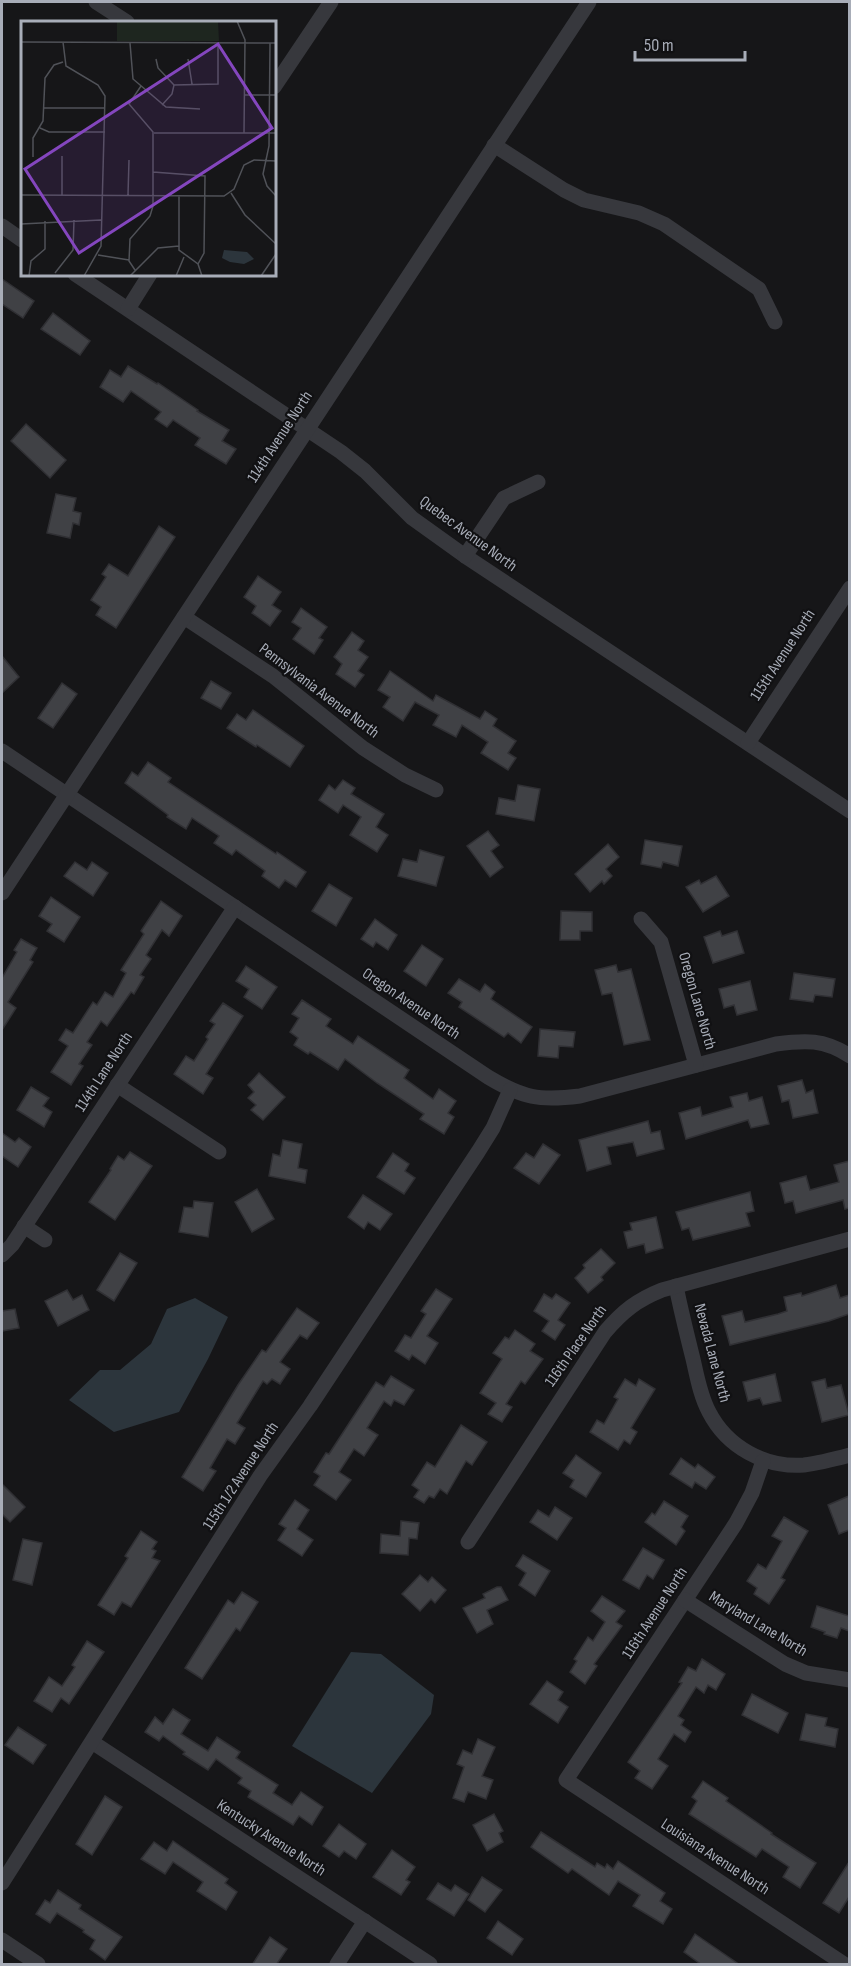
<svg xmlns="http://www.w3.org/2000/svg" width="851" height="1966" viewBox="0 0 851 1966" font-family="'Sofia Sans Condensed',sans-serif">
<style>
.water{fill:#2c353c}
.building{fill:#404145;stroke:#303034;stroke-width:1.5}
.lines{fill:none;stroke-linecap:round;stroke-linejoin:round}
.street{stroke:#37383d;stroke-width:15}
.labels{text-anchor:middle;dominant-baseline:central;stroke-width:4.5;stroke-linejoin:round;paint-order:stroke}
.street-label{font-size:16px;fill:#a8adb8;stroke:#111113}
.inset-road{fill:none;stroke:#505258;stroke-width:1.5}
.view{fill:#8446be;fill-opacity:0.15;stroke:#8446be;stroke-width:3}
.inset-edge{fill:none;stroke:#a8adb8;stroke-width:3}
</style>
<rect width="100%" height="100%" fill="#161618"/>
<!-- water -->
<g class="water">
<path d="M195,1298L228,1317L208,1359L179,1412L114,1432L69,1400L100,1370H120L151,1344L167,1309Z"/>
<path d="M351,1652L381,1654L434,1695L431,1714L372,1793L292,1746Z"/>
</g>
<!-- building -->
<g class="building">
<path d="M2,279L34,301L23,318L2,304Z"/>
<path d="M53,313L90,341L80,355L41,329Z"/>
<path d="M128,366L157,384L158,383L198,410L197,411L229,430L222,441L236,449L226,464L195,445L200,438L173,420L167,427L155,419L161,412L131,391L123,402L100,387L110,370L121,377Z"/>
<path d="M26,424L66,460L50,478L11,441Z"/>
<path d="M56,494L76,498L73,511L81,513L79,525L73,523L70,538L47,533Z"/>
<path d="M159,526L175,537L116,628L96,615L101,607L91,600L106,577L102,574L109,564L128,576Z"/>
<path d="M258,576L281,592L272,605L281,611L270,626L252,613L256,606L244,597Z"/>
<path d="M301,608L327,627L319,638L323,640L314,654L293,639L301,628L292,622Z"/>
<path d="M352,632L364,641L358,650L368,657L358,671L364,675L355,687L336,674L342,664L334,657Z"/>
<path d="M2,656L19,677L2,693Z"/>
<path d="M390,671L433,701L436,695L480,719L485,711L497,719L493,726L516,741L508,753L516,758L508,770L481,753L488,742L462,725L456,737L433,725L439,715L415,702L403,721L383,707L390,697L378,690Z"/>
<path d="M211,681L231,693L221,709L201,698Z"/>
<path d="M62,683L77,694L53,728L38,718Z"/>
<path d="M253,710L304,746L290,767L257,745L256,747L227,728L237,714L246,720Z"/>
<path d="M148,762L171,778L168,782L276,854L277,852L306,872L296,887L285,880L279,888L262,876L265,871L236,850L232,855L214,843L219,836L192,818L186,829L167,817L168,815L125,783L132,772L138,776Z"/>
<path d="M343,780L355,788L351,794L384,814L376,827L388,835L377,852L350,835L361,817L343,805L338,813L319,800L329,785L335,790Z"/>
<path d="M518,785L540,789L534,821L496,814L499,798L515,801Z"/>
<path d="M488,831L499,845L491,851L503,867L490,877L467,846Z"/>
<path d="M645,840L682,846L678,866L663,862L661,868L641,864Z"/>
<path d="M608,844L619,857L606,869L612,876L604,884L602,881L590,892L575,874Z"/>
<path d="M420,850L444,857L436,886L398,876L403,859L417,862Z"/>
<path d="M75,862L87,870L92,862L108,873L93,896L64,876Z"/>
<path d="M716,876L729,896L703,912L686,887L699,880L701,884Z"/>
<path d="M329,884L352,898L336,926L312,911Z"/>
<path d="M51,897L80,917L64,942L47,931L52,924L39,916Z"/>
<path d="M161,901L182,916L169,936L162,930L146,955L151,959L140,975L144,977L134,994L131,992L107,1026L101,1021L87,1042L92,1045L79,1064L83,1066L71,1085L51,1072L68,1046L59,1040L66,1029L73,1033L93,1002L97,1005L105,992L113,997L126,973L121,970L144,934L141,931Z"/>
<path d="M561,911L592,912V931H580V940H560Z"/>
<path d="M375,919L397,935L388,950L376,942L373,947L361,939Z"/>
<path d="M720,931L722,936L737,931L744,953L713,963L704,937Z"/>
<path d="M21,939L37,948L30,960L33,962L8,1002L16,1008L2,1030V978L17,952L14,950Z"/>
<path d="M422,945L443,959L426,986L404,971Z"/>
<path d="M616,965L618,972L631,969L650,1040L624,1045L612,993L602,995L595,970Z"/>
<path d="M246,966L277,987L262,1009L244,997L249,989L236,981Z"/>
<path d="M794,973L835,979L832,997L815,995L813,1002L790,999Z"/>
<path d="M459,979L480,992L485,984L495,992L491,999L532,1027L521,1043L508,1033L504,1037L459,1007L462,1002L448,993Z"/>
<path d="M750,981L757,1010L737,1015L734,1005L724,1008L719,989Z"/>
<path d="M302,1000L331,1019L326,1026L353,1044L358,1036L409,1070L404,1078L433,1099L439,1089L456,1101L448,1113L454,1117L444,1134L420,1119L424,1114L377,1083L345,1059L338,1070L310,1052L308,1054L294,1045L298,1038L290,1032L299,1018L292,1014Z"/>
<path d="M223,1003L243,1016L206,1074L213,1078L203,1094L174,1074L186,1056L194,1061L208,1039L206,1037L215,1024L210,1021Z"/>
<path d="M540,1029L575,1032L573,1047L559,1046L558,1058L538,1056Z"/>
<path d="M259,1073L285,1097L263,1120L251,1110L256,1105L248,1098L254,1092L248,1085Z"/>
<path d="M802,1080L806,1093L813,1090L818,1113L793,1118L789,1100L782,1102L778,1086Z"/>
<path d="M31,1087L49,1098L43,1106L52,1112L44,1127L17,1110Z"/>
<path d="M747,1093L749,1101L762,1097L769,1124L751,1128L748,1120L686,1139L679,1113L700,1107L702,1116L733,1107L730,1097Z"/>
<path d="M648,1121L651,1133L660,1131L664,1149L637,1156L633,1142L607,1147L611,1164L587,1171L579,1140Z"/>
<path d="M2,1133L15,1142L19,1138L31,1147L18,1167L2,1156Z"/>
<path d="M283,1140L302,1144L298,1168L307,1170L305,1183L269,1176L273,1154L280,1156Z"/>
<path d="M543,1144L560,1155L539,1184L514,1168L526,1153L534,1158Z"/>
<path d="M130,1152L152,1166L115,1220L89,1202L111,1170L110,1169L118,1156L124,1160Z"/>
<path d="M393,1153L409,1164L405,1171L415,1178L404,1194L377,1177Z"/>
<path d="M849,1161V1208L845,1209L843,1200L796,1213L793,1201L785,1203L780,1183L806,1176L810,1190L839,1182L834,1165Z"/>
<path d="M257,1189L274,1219L252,1232L235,1202Z"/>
<path d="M750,1192L754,1211L746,1213L750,1226L693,1240L689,1228L682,1230L676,1212Z"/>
<path d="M363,1195L392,1214L380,1230L368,1222L364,1229L348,1217Z"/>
<path d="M194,1201L213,1203L208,1237L179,1232L184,1207L193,1208Z"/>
<path d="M656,1217L663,1248L646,1253L644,1244L628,1248L624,1232L632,1230L630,1223Z"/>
<path d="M601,1249L615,1263L601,1277L603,1280L588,1293L575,1278L585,1268L583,1265Z"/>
<path d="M120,1253L137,1263L114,1301L97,1290Z"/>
<path d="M836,1285L840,1298L849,1295V1314L829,1321L730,1345L722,1316L742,1311L745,1322L778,1314L787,1311L784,1297L801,1293L802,1296Z"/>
<path d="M436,1289L452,1299L427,1336L438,1343L425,1364L412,1355L409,1360L395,1351L405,1335L411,1338L426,1314L421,1311Z"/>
<path d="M67,1290L73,1300L82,1295L89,1310L58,1326L45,1301Z"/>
<path d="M544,1294L552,1299L556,1294L570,1303L558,1320L565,1325L555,1340L542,1331L549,1321L534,1311Z"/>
<path d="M297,1308L319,1323L307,1339L300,1335L280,1362L290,1369L280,1384L272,1379L267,1384L263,1381L237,1423L245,1428L235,1444L227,1439L210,1468L216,1471L203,1491L182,1477L238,1385L262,1350L266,1352Z"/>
<path d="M15,1309L19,1328L2,1331V1311Z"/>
<path d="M515,1330L535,1344L530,1351L543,1359L525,1384L521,1381L506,1404L512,1407L502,1422L488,1414L496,1403L480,1393L502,1359L493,1353L505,1337L509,1339Z"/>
<path d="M775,1374L781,1401L763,1405L760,1398L748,1401L743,1382Z"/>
<path d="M391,1376L414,1390L404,1405L394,1400L391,1406L384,1401L367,1428L378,1435L364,1456L354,1449L339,1472L351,1480L336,1500L314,1485L320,1476L314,1472L326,1453L329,1454L376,1382L384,1387Z"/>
<path d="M625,1379L636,1386L639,1379L655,1389L631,1428L637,1432L630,1444L624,1440L618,1450L590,1432L597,1420L604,1424L618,1399L614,1397Z"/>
<path d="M825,1379L827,1388L841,1385L849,1415L822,1422L812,1382Z"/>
<path d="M461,1425L487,1442L472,1465L466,1461L447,1494L440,1489L434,1498L429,1496L424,1503L414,1497L419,1490L412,1485L427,1462L435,1467Z"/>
<path d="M576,1455L601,1473L586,1497L570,1487L574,1480L563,1473Z"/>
<path d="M681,1458L695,1468L698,1464L715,1477L706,1489L695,1482L692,1488L670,1474Z"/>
<path d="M2,1484L25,1507L10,1522L2,1514Z"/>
<path d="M849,1496V1530L839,1534L828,1505Z"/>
<path d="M295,1500L309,1510L297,1529L313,1540L302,1556L278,1540L286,1528L279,1524Z"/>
<path d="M664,1501L688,1516L681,1527L685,1531L676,1545L645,1522L652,1513L655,1515Z"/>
<path d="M555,1507L572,1518L557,1540L530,1522L538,1510L549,1517Z"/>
<path d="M784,1517L808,1531L781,1578L785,1580L769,1604L754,1594L757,1588L747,1581L758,1564L766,1569L782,1541L772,1536Z"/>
<path d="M401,1521L419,1523L417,1539L409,1538L408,1555L380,1553L381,1534L400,1536Z"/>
<path d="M141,1531L157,1542L152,1549L156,1551L152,1558L160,1561L131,1607L122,1602L114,1615L98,1605L128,1558L125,1556Z"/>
<path d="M23,1539L42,1543L32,1585L13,1580Z"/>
<path d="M643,1548L664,1560L653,1579L647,1575L639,1589L623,1580Z"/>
<path d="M523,1555L550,1571L535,1596L519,1585L526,1573L516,1566Z"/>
<path d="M420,1575L428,1582L432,1577L446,1590L435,1603L431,1599L420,1611L402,1594Z"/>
<path d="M497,1587H501L508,1600L487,1610L493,1624L477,1633L463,1608L485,1598L483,1594Z"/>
<path d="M242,1592L258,1602L240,1631L236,1628L202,1679L185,1668L228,1600L234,1604Z"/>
<path d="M602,1596L625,1611L616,1622L622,1626L594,1664L597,1666L585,1684L570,1672L577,1661L574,1659L588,1637L593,1641L605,1622L591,1611Z"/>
<path d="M817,1606L849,1616V1631L841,1628L837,1638L824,1634L825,1632L811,1627Z"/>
<path d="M87,1641L104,1652L69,1704L61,1698L52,1712L34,1701L49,1677L62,1686L75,1667L72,1665Z"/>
<path d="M702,1659L725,1674L716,1690L708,1685L704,1693L696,1687L678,1716L684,1720L681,1725L691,1732L685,1742L674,1734L658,1759L668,1766L652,1789L635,1778L640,1771L628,1762L682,1683L679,1682L688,1667L696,1671Z"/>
<path d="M547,1681L563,1692L558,1700L568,1707L558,1723L530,1704Z"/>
<path d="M752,1694L788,1713L778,1733L742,1715Z"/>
<path d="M173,1709L190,1720L181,1734L208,1751L217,1737L240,1752L236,1758L278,1785L273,1793L292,1805L301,1792L323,1807L312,1825L299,1816L293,1825L248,1797L251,1791L238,1783L242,1778L216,1759L208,1770L183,1754L185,1752L163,1736L159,1741L145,1732L155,1717L163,1724Z"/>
<path d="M806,1714L827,1718L825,1726L838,1729L835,1747L800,1740Z"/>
<path d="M18,1727L46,1745L33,1764L5,1745Z"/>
<path d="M478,1739L495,1747L482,1776L493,1780L486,1799L468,1792L464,1802L453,1798L464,1767L457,1764L463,1750L472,1754Z"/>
<path d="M703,1781L728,1798L726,1801L772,1833L771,1834L816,1863L800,1888L783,1877L789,1867L762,1849L756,1857L689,1814L697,1801L692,1797Z"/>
<path d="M105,1796L122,1807L92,1855L76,1844Z"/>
<path d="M494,1814L503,1831L499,1833L503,1842L487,1851L473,1825Z"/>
<path d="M339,1824L366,1844L356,1859L344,1851L339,1857L323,1846Z"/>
<path d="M541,1832L595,1867L597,1863L605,1868L607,1864L613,1869L618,1861L665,1893L660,1901L672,1909L663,1924L633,1906L640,1895L618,1881L609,1895L572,1869L568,1873L531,1847Z"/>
<path d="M173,1841L228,1879L225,1883L237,1892L226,1910L197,1891L203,1882L173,1862L165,1874L141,1859L154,1842L167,1851Z"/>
<path d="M392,1850L415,1867L406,1880L410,1882L401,1895L373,1877Z"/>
<path d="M849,1862V1897L839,1913L823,1903Z"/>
<path d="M482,1877L502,1890L485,1912L468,1900Z"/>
<path d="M438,1883L451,1891L455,1885L469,1894L454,1916L427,1899Z"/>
<path d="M58,1890L81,1905L79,1909L122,1937L105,1960L90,1949L95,1940L83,1932L84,1930L57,1913L50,1923L36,1914L45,1900L50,1903Z"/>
<path d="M498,1921L523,1939L512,1955L487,1938Z"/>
<path d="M695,1934L740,1965H702L684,1952Z"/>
<path d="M270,1937L287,1949L276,1965H252Z"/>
</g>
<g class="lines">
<!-- street -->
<g class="street">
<path d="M96,2L127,22"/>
<path d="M274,87L331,2"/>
<path d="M494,145L564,190L584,200L639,213L664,224L759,289L775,322"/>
<path d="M2,226L22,240"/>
<path d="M75,274L341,452L365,471L412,518L465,556L850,811"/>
<path d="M128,309L150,274"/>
<path d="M465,556L504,498L538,482"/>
<path d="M184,617L273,676L363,748L405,775L436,790"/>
<path d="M748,743L850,588"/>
<path d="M2,751L488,1077C523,1098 539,1101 580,1096L776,1044C805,1040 824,1039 850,1056"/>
<path d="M2,893L589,2"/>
<path d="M641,919L661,942L696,1065"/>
<path d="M117,1085L219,1152"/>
<path d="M24,1226L45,1240"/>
<path d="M2,1255L12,1245L235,907"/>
<path d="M676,1286C681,1311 687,1335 693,1359C697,1376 700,1395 709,1412C727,1447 765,1468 804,1465C820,1463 835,1459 850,1455"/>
<path d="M763,1461L752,1493L736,1523L566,1780L844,1964"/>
<path d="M468,1542L605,1332C623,1311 637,1300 662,1290L850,1239"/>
<path d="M685,1600L785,1664L806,1673L850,1680"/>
<path d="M92,1742L430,1964"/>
<path d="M2,1883L260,1476L310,1406L478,1152L493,1128L510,1090"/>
<path d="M2,1940L38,1964"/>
<path d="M337,1964L365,1921"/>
</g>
</g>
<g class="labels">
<!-- street labels -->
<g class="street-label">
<text transform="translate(280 437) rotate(-57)">114th Avenue North</text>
<text transform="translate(468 534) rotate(36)">Quebec Avenue North</text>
<text transform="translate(783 655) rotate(-57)">115th Avenue North</text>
<text transform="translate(319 691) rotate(37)">Pennsylvania Avenue North</text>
<text transform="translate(697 1001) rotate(74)">Oregon Lane North</text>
<text transform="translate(411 1004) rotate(34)">Oregon Avenue North</text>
<text transform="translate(104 1072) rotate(-57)">114th Lane North</text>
<text transform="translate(576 1346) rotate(-55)">116th Place North</text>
<text transform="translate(712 1353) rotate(75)">Nevada Lane North</text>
<text transform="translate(241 1476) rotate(-57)">115th 1/2 Avenue North</text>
<text transform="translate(655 1613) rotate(-57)">116th Avenue North</text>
<text transform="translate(758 1624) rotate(31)">Maryland Lane North</text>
<text transform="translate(271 1838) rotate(33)">Kentucky Avenue North</text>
<text transform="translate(715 1857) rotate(33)">Louisiana Avenue North</text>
</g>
</g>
<!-- overview -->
<g transform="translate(21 21)">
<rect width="255" height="255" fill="#161618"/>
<path d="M96,0H197L198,20H96Z" fill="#1e261f"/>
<path d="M203,229L226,231L233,238L223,243L209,241L201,237Z" fill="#2c353c"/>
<path class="inset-road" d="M216,0L224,19L223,112M0,21L255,22M42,21L45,45L77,64L84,75L80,225L63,255M109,22L112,58L145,86L179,88M249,22L248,125L242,153L246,165L255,175M135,38L137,47L153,64L151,73L141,84M167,38L171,63M153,64L197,63V22M223,74H255M22,87H84M19,107L28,111H84M133,112H255M41,135V174M12,136V117L22,100L24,57L33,44L42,41M132,151L184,155L183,232L177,243M210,172L224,194L255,223M0,174L203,175L213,168L223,144L233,139L255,140M107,174L108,139M158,175V229L177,243L181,255M0,203L80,199M77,234L108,239M114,249L108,240L109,218L129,195L132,185V111L108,83L120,65M34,252L52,229L53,199M8,255L10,240L24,228V200M109,255L137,227L158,225M155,255L163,236M240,255L255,233"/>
<path class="view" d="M197,23L251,107L58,232L4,148Z"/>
<rect width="255" height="255" class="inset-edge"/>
</g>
<!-- border -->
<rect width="851" height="1966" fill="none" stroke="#a8adb8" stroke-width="6"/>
<!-- scale -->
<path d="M635 51v9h110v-9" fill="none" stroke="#a8adb8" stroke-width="3"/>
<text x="644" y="51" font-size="18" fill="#a8adb8" stroke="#111113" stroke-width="4.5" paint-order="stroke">50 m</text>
</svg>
